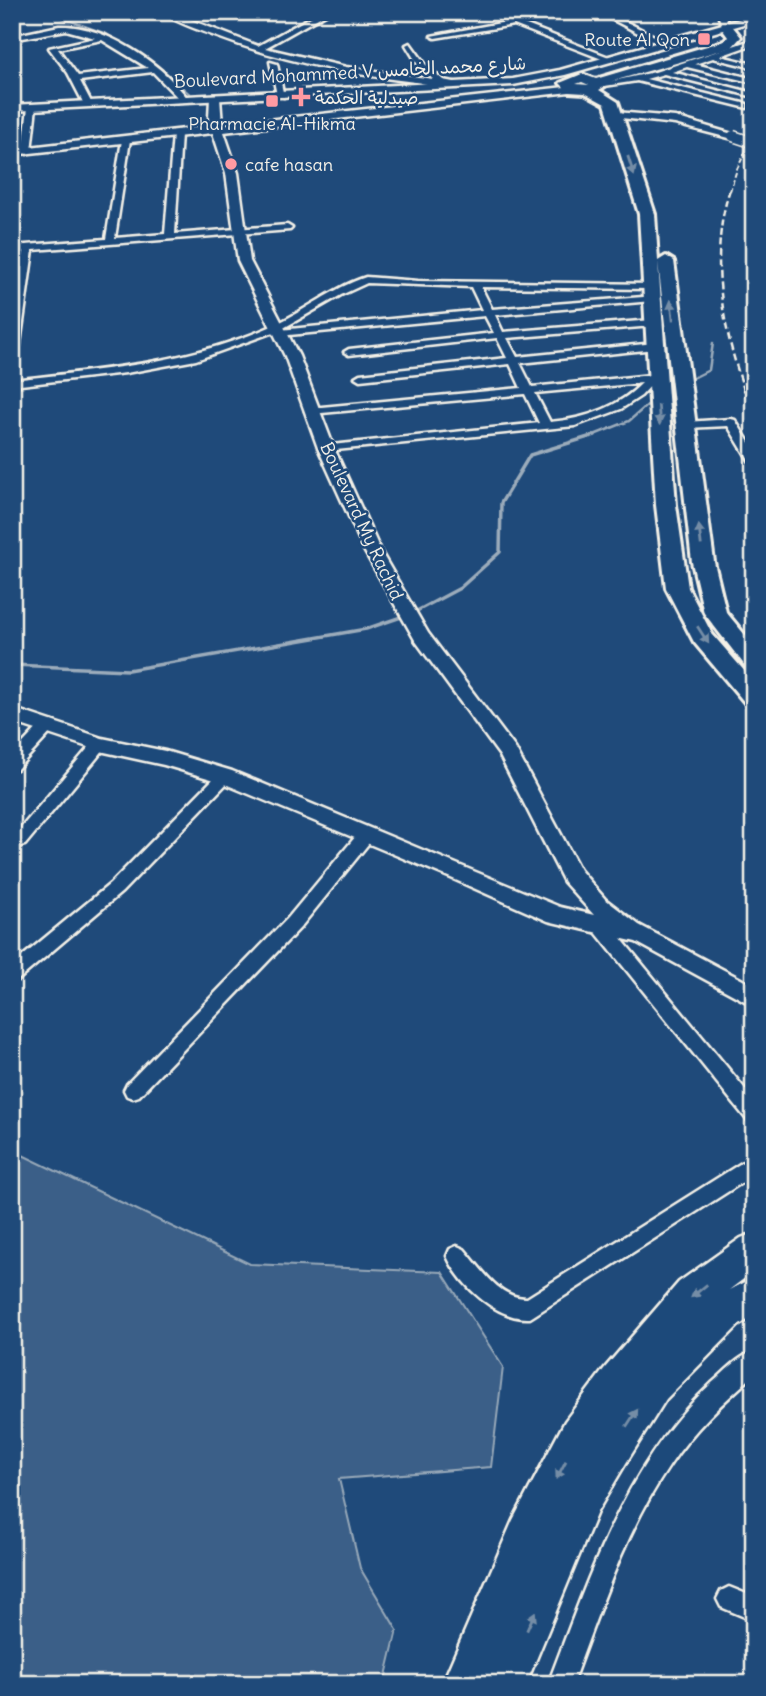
<svg xmlns="http://www.w3.org/2000/svg" width="766" height="1696" viewBox="0 0 766 1696" font-family="Delius,'Playpen Sans Arabic',sans-serif">
<style>
.green{fill:#3a5f88;stroke:#97a8b8;stroke-width:2}
.lines{fill:none;stroke-linecap:round;stroke-linejoin:round}
.stream-far2{stroke:#9cacbb;stroke-width:2}
.stream-far1{stroke:#9cacbb;stroke-width:2.5}
.stream{stroke:#9cacbb;stroke-width:3.5}
.minor-casing{stroke:#f4f1e8;stroke-width:5}
.tertiary-casing{stroke:#f4f1e8;stroke-width:5}
.secondary-casing{stroke:#f4f1e8;stroke-width:5}
.primary-casing{stroke:#f4f1e8;stroke-width:6}
.trunk-casing{stroke:#f4f1e8;stroke-width:5}
.minor{fill:#1f4a7a;fill-rule:evenodd}
.tertiary{fill:#1f4a7a;fill-rule:evenodd}
.secondary{fill:#1f4a7a;fill-rule:evenodd}
.primary{fill:#1f4a7a;fill-rule:evenodd}
.trunk{fill:#1f4a7a;fill-rule:evenodd}
.rail-far1{stroke:#f4f1e8;stroke-width:2;stroke-dasharray:5 2.5;stroke-linecap:butt}
.rail{stroke:#f4f1e8;stroke-width:2.5;stroke-dasharray:7 3.5;stroke-linecap:butt}
.tertiary-bridge-casing{stroke:#f4f1e8;stroke-width:13;stroke-linecap:butt}
.tertiary-bridge{stroke:#1f4a7a;stroke-width:10}
.oneway{fill:#748da6}
.poi-dot{fill:#ff9aa2;stroke:#1f4a7a;stroke-width:2.5}
.labels{text-anchor:middle;dominant-baseline:central;stroke-width:5;stroke-linejoin:round;paint-order:stroke}
.far-poi-label{font-size:18px;fill:#f4f1e8;stroke:#1f4a7a;text-anchor:start}
.far-street-label{font-size:18px;fill:#f4f1e8;stroke:#1f4a7a}
</style>
<rect width="100%" height="100%" fill="#1f4a7a"/>
<filter id="ink" filterUnits="userSpaceOnUse"><feTurbulence type="fractalNoise" baseFrequency=".0143" numOctaves="2"/><feDisplacementMap in="SourceGraphic" scale="14" xChannelSelector="R" yChannelSelector="G"/><feConvolveMatrix kernelMatrix="1 2 1 2 8 2 1 2 1" color-interpolation-filters="sRGB"/></filter>
<g filter="url(#ink)">
<!-- green -->
<path class="green" d="M12,1150L250,1264L442,1272L503,1367L491,1467L339,1479L360,1568L397,1630L384,1684H12Z"/>
<g class="lines">
<!-- stream-far2 -->
<g class="stream-far2">
<path d="M46,12L107,34L119,43"/>
<path d="M127,46L160,68L191,95"/>
</g>
<!-- stream-far1 -->
<g class="stream-far1">
<path d="M687,381L709,370L713,343"/>
<path d="M589,437L629,421L652,401"/>
</g>
<!-- stream -->
<g class="stream">
<path d="M413,613L460,588L500,552L501,503L530,455L595,435"/>
<path d="M12,665L128,670L366,629L404,616"/>
</g>
<defs>
<g id="minor">
<path d="M161,12H170L258,46L320,12H329L265,48L346,67L433,79L420,68L406,45L410,43L426,65L443,80L463,84C451,90 429,84 415,82C347,74 280,61 215,36C197,29 177,23 161,12Z"/>
<path d="M483,12H493L614,59L607,61L514,25L435,38L431,36L506,22Z"/>
<path d="M558,12H569L560,16L557,14Z"/>
<path d="M598,12H607L668,43L661,45Z"/>
<path d="M717,12H724L729,28H723Z"/>
<path d="M59,26C104,24 163,64 188,99L181,101L153,72L80,81L92,104L85,106L68,73L49,48L95,38L66,30L12,40V36ZM102,40L148,68L78,76L58,49Z"/>
<path d="M754,39V44L720,56L754,64V68L713,58L695,64L754,79V83L687,67L672,72L754,93V97L664,74L646,79L747,104V108L637,81L598,87L594,85L655,72Z"/>
<path d="M270,62L277,64L284,97L277,95Z"/>
<path d="M32,105L36,107L31,151L27,154L23,151L28,107Z"/>
<path d="M177,132L181,134L175,234L287,225L292,228L290,230L33,250L17,366L12,369V329L24,251L12,252V246L106,239L122,140L126,138L130,140L115,238L165,234L173,134Z"/>
<path d="M366,277L418,281L654,284V288L651,289L481,287L492,309L656,296L657,298L652,301L495,315L503,332L653,320L658,323L653,326L507,338L517,357L655,343L660,346L655,349L520,363L532,387L651,375L662,378L654,382L641,396L621,409L575,426L326,451L320,448L322,446L539,423L525,394L311,414L305,411L311,408L521,388L510,364L360,380L355,377L360,374L507,358L497,338L349,355L344,352L349,349L494,333L485,316L279,336L274,332L196,360L126,373L12,386V380C101,370 189,363 272,326C304,312 332,288 366,277ZM367,283L471,287L482,310L280,330L341,295ZM642,383C618,408 584,419 550,422L535,393Z"/>
<path d="M731,419L735,420L754,450V463L750,462L728,426L686,428L680,425L686,422Z"/>
<path d="M48,721L53,722L55,726L53,730L17,769L12,770V755L43,722Z"/>
<path d="M100,739L105,740L107,744L105,748L25,845L12,847V835H15L95,740Z"/>
<path d="M225,771L232,776L230,780L122,892L18,980L12,982V965L110,884L220,772Z"/>
<path d="M367,828L373,830L375,834L373,838L300,928L139,1096L133,1098L127,1096L124,1090L127,1084L288,918L361,830Z"/>
<path d="M600,918L606,920L754,1100V1122L747,1120L594,930L592,925L594,920Z"/>
<path d="M754,1155V1175L530,1318C497,1320 460,1285 447,1256L450,1249L457,1246L464,1249C481,1268 499,1299 527,1298Z"/>
<path d="M754,1351V1375C723,1402 693,1430 670,1465C625,1531 600,1609 572,1684H548C589,1577 625,1463 712,1383C725,1372 738,1357 754,1351Z"/>
<path d="M729,1587L754,1597V1621L721,1607L717,1599L721,1591Z"/>
</g>
<g id="tertiary">
<path d="M574,86L578,87V91L224,132L238,173L250,261L299,356L334,448L381,552L428,633L515,748L580,870L605,899L639,925L754,986V1006L636,942L548,921L451,878L218,781L164,765L100,751L12,722V708L102,738L165,751L232,771L560,907L594,915L564,882L500,756L415,640L365,552L318,448L285,356L238,261L226,173L213,133L12,155V149L211,126L209,118L210,98L215,95L220,98L222,125Z"/>
<path d="M616,112L675,117L739,136L733,139L675,124L612,117L611,115Z"/>
</g>
<path id="secondary" d="M754,15V21L565,75L513,85L12,111V105L513,79L560,70Z"/>
<path id="primary" d="M726,22L730,23L741,37L732,47L613,81L599,90L618,102L655,214L658,261L666,256L674,261L714,562L726,612L754,646V670L746,667L704,613L692,562L658,262L676,505L688,588L712,634L754,682V706L746,704L694,642L666,588L656,505L639,214L605,104L585,93L569,92L560,83L582,74L596,79L724,41L728,37L720,26ZM582,82L589,85L576,84Z"/>
<path id="trunk" d="M754,1233V1271L729,1290L754,1277V1316L738,1326L666,1399L626,1463L597,1512L526,1684H442L513,1520L565,1421L604,1369L679,1282L741,1238Z"/>
</defs>
<!-- minor casing -->
<use href="#minor" class="minor-casing"/>
<!-- tertiary casing -->
<use href="#tertiary" class="tertiary-casing"/>
<!-- secondary casing -->
<use href="#secondary" class="secondary-casing"/>
<!-- primary casing -->
<use href="#primary" class="primary-casing"/>
<!-- trunk casing -->
<use href="#trunk" class="trunk-casing"/>
<!-- minor -->
<use href="#minor" class="minor"/>
<!-- tertiary -->
<use href="#tertiary" class="tertiary"/>
<!-- secondary -->
<use href="#secondary" class="secondary"/>
<!-- primary -->
<use href="#primary" class="primary"/>
<!-- trunk -->
<use href="#trunk" class="trunk"/>
<!-- rail-far1 -->
<path class="rail-far1" d="M730,191L737,169L754,135"/>
<!-- rail -->
<path class="rail" d="M730,189C705,266 727,345 754,418"/>
<defs>
<path id="tertiary-bridge" d="M733,136L754,143"/>
</defs>
<!-- tertiary-bridge casing -->
<use href="#tertiary-bridge" class="tertiary-bridge-casing"/>
<!-- tertiary-bridge -->
<use href="#tertiary-bridge" class="tertiary-bridge"/>
</g>
<!-- one-way arrows -->
<defs><path id="oneway-solid" d="M-6-.8H1V-3.2L6.5 0L1 3.2V.8H-6Z" transform="scale(1.75)"/></defs>
<g class="oneway">
<use href="#oneway-solid" transform="translate(631 166) rotate(72)"/>
<use href="#oneway-solid" transform="translate(672 310) rotate(-97)"/>
<use href="#oneway-solid" transform="translate(659 415) rotate(86)"/>
<use href="#oneway-solid" transform="translate(700 535) rotate(-97)"/>
<use href="#oneway-solid" transform="translate(703 635) rotate(57)"/>
<use href="#oneway-solid" transform="translate(699 1291) rotate(141)"/>
<use href="#oneway-solid" transform="translate(632 1418) rotate(-57)"/>
<use href="#oneway-solid" transform="translate(561 1470) rotate(118)"/>
<use href="#oneway-solid" transform="translate(531 1621) rotate(-66)"/>
</g>
</g>
<!-- markers -->
<g class="poi-dot">
<rect x="697" y="32" width="14" height="14" rx="3.5"/>
<path d="M297.5 86.5h7v7h7v7h-7v7h-7v-7h-7v-7h7z"/>
<rect x="265" y="94" width="14" height="14" rx="3.5"/>
<circle cx="231" cy="164" r="7"/>
</g>
<g class="labels">
<!-- far-poi labels -->
<g class="far-poi-label">
<text x="690" y="39" text-anchor="end">Route Al Qon</text>
<text x="315" y="97">صيدلية الحكمة</text>
<text x="272" y="123" text-anchor="middle">Pharmacie Al-Hikma</text>
<text x="245" y="164">cafe hasan</text>
</g>
<!-- far-street labels -->
<g class="far-street-label">
<text transform="translate(350 72) rotate(-3)">Boulevard Mohammed V شارع محمد الخامس</text>
<text transform="translate(362 521) rotate(65)">Boulevard My Rachid</text>
</g>
</g>
<!-- margin -->
<rect width="766" height="1696" fill="none" stroke="#1f4a7a" stroke-width="42"/>
<rect x="21" y="21" width="724" height="1654" fill="none" stroke="#f4f1e8" stroke-width="2.5" filter="url(#ink)"/>
</svg>
